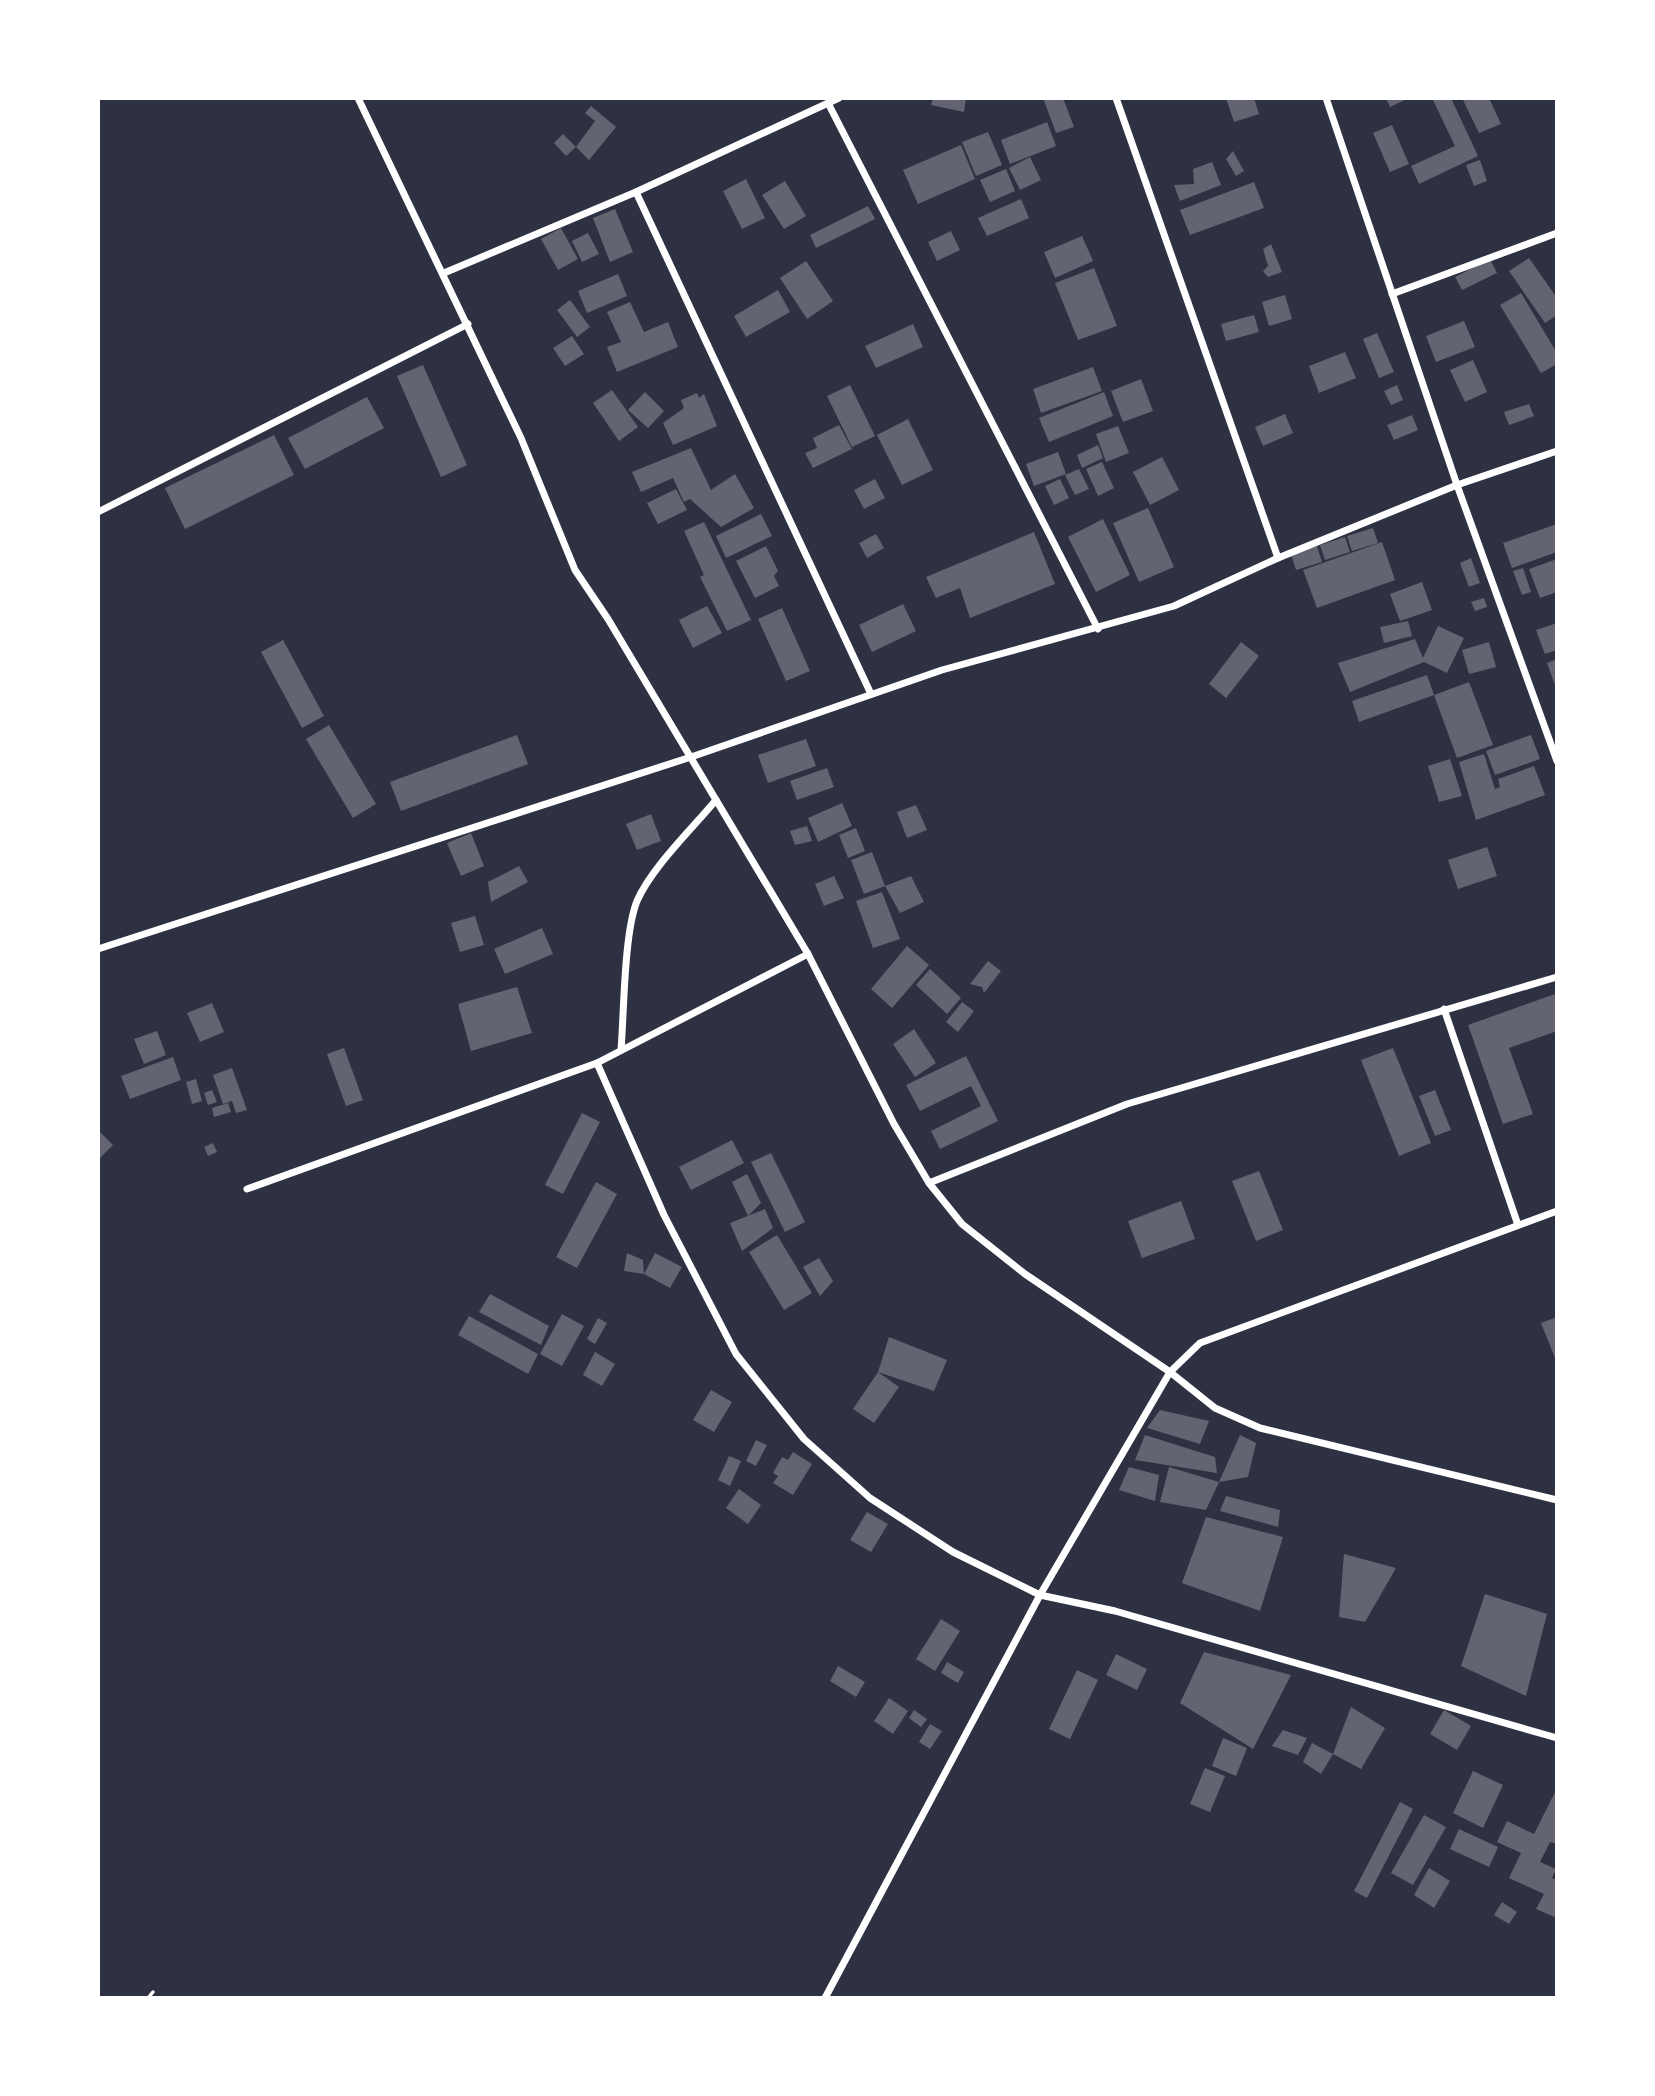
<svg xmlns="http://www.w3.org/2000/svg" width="1655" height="2096" viewBox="0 0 1655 2096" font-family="Bitter,serif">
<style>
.building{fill:#626471}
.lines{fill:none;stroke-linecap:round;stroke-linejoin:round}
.path{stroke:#fff;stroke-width:3.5}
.minor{stroke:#fff;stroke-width:7}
</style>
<rect width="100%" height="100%" fill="#2d3142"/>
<!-- building -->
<g class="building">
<path d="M933,98H966L964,112L931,105Z"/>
<path d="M1043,98H1063L1074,127L1056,133Z"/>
<path d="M1226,98H1254L1259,114L1234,122Z"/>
<path d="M1386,98H1409L1390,107Z"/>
<path d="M1432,98H1451L1478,156L1419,184L1411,166L1455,146Z"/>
<path d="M1462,98H1489L1501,124L1479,133Z"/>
<path d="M591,106L616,127L589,160L576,147L595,121L585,113Z"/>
<path d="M1047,122L1056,146L1010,164L1001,140Z"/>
<path d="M1392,125L1409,164L1390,172L1373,133Z"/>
<path d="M988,132L1002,165L976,176L962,142Z"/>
<path d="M563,134L576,147L566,156L554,143Z"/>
<path d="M961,145L975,179L918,204L903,170Z"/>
<path d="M1233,151L1244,171L1236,176L1226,159Z"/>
<path d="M1030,157L1041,180L1020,190L1009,168Z"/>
<path d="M1480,160L1487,181L1474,186L1466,165Z"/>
<path d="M1212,162L1221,185L1180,201L1174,185L1194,184L1193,169Z"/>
<path d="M1006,169L1015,191L990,202L980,180Z"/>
<path d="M746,179L765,218L742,229L723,191Z"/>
<path d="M785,181L806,216L784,229L762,195Z"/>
<path d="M1254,182L1264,208L1190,235L1180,210Z"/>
<path d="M1021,199L1029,218L987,236L978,218Z"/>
<path d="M868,206L875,219L816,248L810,235Z"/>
<path d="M615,209L633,252L610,262L593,218Z"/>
<path d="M561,228L578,259L558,270L541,239Z"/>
<path d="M951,231L960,250L937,261L928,242Z"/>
<path d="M588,233L599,254L582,262L572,241Z"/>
<path d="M1082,236L1093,261L1055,278L1044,252Z"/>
<path d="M1271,244L1282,272L1268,277L1263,271L1268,266L1263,249Z"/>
<path d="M1529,258L1557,298V315L1545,323L1509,271Z"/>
<path d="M1490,259L1497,273L1462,290L1455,277Z"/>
<path d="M806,261L833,301L807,319L780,278Z"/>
<path d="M1094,268L1117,326L1078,340L1055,283Z"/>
<path d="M618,274L627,296L587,313L578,291Z"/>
<path d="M778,290L790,312L746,337L734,316Z"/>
<path d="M1521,293L1557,353V364L1541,373L1500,305Z"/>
<path d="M1285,295L1292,319L1269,326L1262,302Z"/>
<path d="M570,300L590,327L577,337L557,310Z"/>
<path d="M630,302L644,332L668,322L678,347L617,372L607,347L621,342L607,312Z"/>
<path d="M1254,315L1259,332L1226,341L1221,324Z"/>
<path d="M1464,321L1475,347L1436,362L1426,336Z"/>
<path d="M913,324L923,347L876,368L865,346Z"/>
<path d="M1377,333L1394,372L1379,378L1363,339Z"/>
<path d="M572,336L584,354L565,366L553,348Z"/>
<path d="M1345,352L1356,378L1319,393L1309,366Z"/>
<path d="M1473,360L1487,392L1465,402L1450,370Z"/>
<path d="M423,365L467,465L441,477L397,376Z"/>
<path d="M1093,367L1102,391L1041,413L1033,389Z"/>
<path d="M1141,379L1153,411L1123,422L1111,391Z"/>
<path d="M850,385L875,436L852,447L827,396Z"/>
<path d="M1397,385L1403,400L1391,405L1384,391Z"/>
<path d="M612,390L638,427L619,441L593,403Z"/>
<path d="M645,392L664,411L648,428L628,410Z"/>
<path d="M1104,392L1113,416L1049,442L1039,418Z"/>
<path d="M697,393L699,398L704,394L717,426L673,445L663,423L684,408L681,400Z"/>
<path d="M367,397L384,428L305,469L288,438Z"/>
<path d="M1529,404L1534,416L1509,425L1504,412Z"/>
<path d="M1285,414L1293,433L1263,446L1255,427Z"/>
<path d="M1412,415L1418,430L1394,440L1387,425Z"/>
<path d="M908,419L933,470L902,485L877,435Z"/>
<path d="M839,425L852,449L813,468L805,453L817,448L813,438Z"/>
<path d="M1118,426L1129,453L1106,462L1096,434Z"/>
<path d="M274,435L294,475L185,529L165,488Z"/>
<path d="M1098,445L1103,458L1082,468L1077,455Z"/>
<path d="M691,448L711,490L735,474L754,508L721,527L690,499L684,502L673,478L641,492L632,472Z"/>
<path d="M1058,452L1066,474L1034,486L1026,464Z"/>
<path d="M1162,457L1179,490L1150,505L1133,472Z"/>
<path d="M1102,462L1114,488L1098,496L1086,469Z"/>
<path d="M1079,469L1089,489L1075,495L1065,475Z"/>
<path d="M875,479L885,498L864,509L854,490Z"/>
<path d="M1060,479L1069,498L1054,505L1045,486Z"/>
<path d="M676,489L687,510L658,524L647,503Z"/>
<path d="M1148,508L1174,567L1139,582L1113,523Z"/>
<path d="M761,514L772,536L726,558L716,536Z"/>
<path d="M1103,519L1130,575L1096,592L1068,537Z"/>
<path d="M704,522L751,620L727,631L700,577L704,575L684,531Z"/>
<path d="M1557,524V552L1512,568L1503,543Z"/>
<path d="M1373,528L1378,543L1352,551L1347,536Z"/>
<path d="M1034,532L1055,584L970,618L960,588L936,598L926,577Z"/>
<path d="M876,534L884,548L867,558L859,543Z"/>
<path d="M1345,537L1350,552L1325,560L1320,545Z"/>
<path d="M1382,542L1395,580L1317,608L1303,570Z"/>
<path d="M766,546L778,571L774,576L779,586L755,598L736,561Z"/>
<path d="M1317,546L1322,562L1296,570L1291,554Z"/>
<path d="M1471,558L1480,583L1469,587L1460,563Z"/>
<path d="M1557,559V592L1540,598L1529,569Z"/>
<path d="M1523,568L1531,592L1522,595L1513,571Z"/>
<path d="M1422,582L1432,610L1400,621L1390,594Z"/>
<path d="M1484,598L1487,607L1475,611L1471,602Z"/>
<path d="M903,604L916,631L872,652L859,625Z"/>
<path d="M707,606L722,633L693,648L679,620Z"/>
<path d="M782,608L810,671L786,681L758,619Z"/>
<path d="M1408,621L1412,636L1384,643L1380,627Z"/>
<path d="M1557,623V650L1545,654L1536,630Z"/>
<path d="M1438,626L1464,638L1447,673L1424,662L1350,692L1338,663L1415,639L1423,658Z"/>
<path d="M283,640L324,716L302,728L261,652Z"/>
<path d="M1241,642L1259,656L1226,698L1209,684Z"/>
<path d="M1489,642L1496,667L1469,674L1462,650Z"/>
<path d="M1557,659V691L1547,663Z"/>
<path d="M1427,675L1434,695L1359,722L1352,701Z"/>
<path d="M1469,682L1493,745L1457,758L1434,695Z"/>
<path d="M329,725L376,804L353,818L306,739Z"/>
<path d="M517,735L528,764L401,811L390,782Z"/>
<path d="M1531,735L1540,759L1495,775L1486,751Z"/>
<path d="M806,739L816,766L768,783L758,755Z"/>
<path d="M1484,754L1495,789L1500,787L1498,779L1534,766L1545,795L1476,820L1459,762Z"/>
<path d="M1450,759L1462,796L1439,802L1428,766Z"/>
<path d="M827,768L834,787L797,800L790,781Z"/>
<path d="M842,803L852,826L818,842L808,818Z"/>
<path d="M916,805L927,830L907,838L897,812Z"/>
<path d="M651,814L661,841L637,850L626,824Z"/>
<path d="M807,826L812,841L795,845L790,831Z"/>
<path d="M856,828L865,851L848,858L839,835Z"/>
<path d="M471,833L484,866L461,876L447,843Z"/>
<path d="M1487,847L1497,876L1458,889L1448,860Z"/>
<path d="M872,852L885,886L864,894L851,860Z"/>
<path d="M519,866L528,882L491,902L488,882Z"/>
<path d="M834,876L844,898L824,906L815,884Z"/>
<path d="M911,876L924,902L900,913L885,886Z"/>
<path d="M882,892L900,939L873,948L856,901Z"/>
<path d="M475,916L484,945L460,952L451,923Z"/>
<path d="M542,928L553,954L505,974L494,949Z"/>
<path d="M907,946L929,965L892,1008L871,989Z"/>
<path d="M988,961L1001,971L984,993L982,987L970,984Z"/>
<path d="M930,969L961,998L947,1014L916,985Z"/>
<path d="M517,987L532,1033L471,1051L458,1004Z"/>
<path d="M1555,994L1557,1031L1509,1048L1533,1114L1503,1124L1468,1025Z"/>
<path d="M962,1002L974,1011L958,1032L946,1022Z"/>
<path d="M212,1003L224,1032L200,1042L187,1013Z"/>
<path d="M914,1029L936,1063L915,1077L893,1044Z"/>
<path d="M157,1031L166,1055L144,1064L134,1039Z"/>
<path d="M344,1048L363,1100L346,1106L327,1054Z"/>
<path d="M1393,1048L1431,1143L1399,1156L1361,1060Z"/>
<path d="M966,1056L998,1121L940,1149L931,1131L981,1106L971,1086L920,1111L906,1085Z"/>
<path d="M173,1057L181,1080L130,1099L121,1076Z"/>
<path d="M232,1068L247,1110L236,1113L232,1101L223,1104L213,1075Z"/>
<path d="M196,1079L202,1101L192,1104L186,1082Z"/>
<path d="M212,1090L217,1102L208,1105L204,1093Z"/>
<path d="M1435,1090L1451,1130L1435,1136L1419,1096Z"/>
<path d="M228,1103L231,1112L214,1117L212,1108Z"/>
<path d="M582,1113L600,1122L563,1194L545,1185Z"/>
<path d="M98,1130L113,1145L98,1160Z"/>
<path d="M732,1140L744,1163L691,1190L679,1167Z"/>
<path d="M213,1143L217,1152L208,1156L204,1147Z"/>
<path d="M771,1153L805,1222L785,1232L751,1162Z"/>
<path d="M1259,1171L1283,1230L1256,1241L1232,1181Z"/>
<path d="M747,1174L761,1203L748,1216L732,1182Z"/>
<path d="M596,1182L617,1194L577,1268L556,1257Z"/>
<path d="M1181,1201L1195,1239L1142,1258L1128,1221Z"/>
<path d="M765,1209L773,1228L742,1251L730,1223Z"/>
<path d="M777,1235L812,1293L784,1310L749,1252Z"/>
<path d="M627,1253L643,1260L644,1274L624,1271Z"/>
<path d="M655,1253L682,1267L670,1288L644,1274Z"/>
<path d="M819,1258L833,1281L820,1296L803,1267Z"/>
<path d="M490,1294L549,1326L541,1345L479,1312Z"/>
<path d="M562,1314L584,1326L562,1366L540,1354Z"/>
<path d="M469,1316L538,1354L528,1374L458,1335Z"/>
<path d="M1557,1317V1363L1541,1323Z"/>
<path d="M598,1318L607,1323L595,1344L587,1339Z"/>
<path d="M889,1337L947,1360L934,1391L878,1372Z"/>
<path d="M595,1352L615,1364L602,1386L583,1375Z"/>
<path d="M878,1372L899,1387L874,1423L853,1409Z"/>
<path d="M711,1390L732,1402L714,1432L693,1420Z"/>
<path d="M1160,1410L1209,1421L1200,1444L1147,1428Z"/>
<path d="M1145,1435L1215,1457L1217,1473L1135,1460Z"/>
<path d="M1240,1435L1256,1443L1248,1477L1219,1482Z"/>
<path d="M756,1440L767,1445L756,1466L746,1461Z"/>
<path d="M793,1452L812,1464L793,1495L773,1483L778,1476L773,1473L782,1457L788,1460Z"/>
<path d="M729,1456L741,1461L730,1486L718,1480Z"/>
<path d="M1129,1467L1159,1475L1155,1501L1119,1490Z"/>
<path d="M1169,1467L1219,1482L1206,1510L1160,1502Z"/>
<path d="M739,1489L761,1505L748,1524L726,1508Z"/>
<path d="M1226,1496L1280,1510L1278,1527L1220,1511Z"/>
<path d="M867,1512L888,1524L871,1552L850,1540Z"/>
<path d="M1206,1517L1283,1537L1260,1611L1182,1583Z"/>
<path d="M1344,1554L1396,1568L1365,1622L1339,1617Z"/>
<path d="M1485,1594L1547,1614L1526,1696L1461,1666Z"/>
<path d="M941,1619L960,1631L935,1671L916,1659Z"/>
<path d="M1204,1652L1291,1675L1253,1749L1180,1703Z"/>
<path d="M1116,1654L1147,1669L1137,1690L1106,1675Z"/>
<path d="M947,1662L964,1672L958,1683L941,1673Z"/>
<path d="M838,1666L865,1682L856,1697L830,1681Z"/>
<path d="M1077,1670L1098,1680L1070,1739L1049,1729Z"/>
<path d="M889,1698L908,1711L893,1734L874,1721Z"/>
<path d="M1351,1707L1385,1728L1361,1769L1333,1754L1321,1774L1303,1762L1312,1743L1333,1754Z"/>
<path d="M914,1710L927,1719L921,1727L909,1718Z"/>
<path d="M1444,1710L1471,1726L1457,1750L1430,1734Z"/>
<path d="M930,1724L942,1731L930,1749L919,1742Z"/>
<path d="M1283,1730L1307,1738L1298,1755L1272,1746Z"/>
<path d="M1223,1738L1247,1748L1236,1776L1212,1766Z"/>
<path d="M1205,1768L1225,1776L1210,1812L1190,1804Z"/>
<path d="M1473,1771L1503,1785L1483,1828L1453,1813Z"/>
<path d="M1557,1788V1844L1550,1842L1540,1862L1556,1869L1552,1878L1557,1880V1918L1536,1909L1544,1894L1509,1878L1521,1853L1497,1842L1507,1821L1534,1834Z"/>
<path d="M1400,1802L1413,1809L1367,1898L1354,1891Z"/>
<path d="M1424,1815L1446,1827L1413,1885L1391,1873Z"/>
<path d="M1459,1829L1498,1847L1489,1867L1450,1849Z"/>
<path d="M1429,1868L1450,1881L1434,1908L1414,1895Z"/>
<path d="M1502,1902L1517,1912L1509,1924L1494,1915Z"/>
</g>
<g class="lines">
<!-- path -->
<path class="path" d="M148,1998L153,1992"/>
<!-- minor -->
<g class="minor">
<path d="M358,98L521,438L575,570L608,619L808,954L894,1124L929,1183L962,1224L1025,1274L1170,1372L1215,1408L1260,1428L1557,1500"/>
<path d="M1116,98L1278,558"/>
<path d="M1326,98L1457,485L1557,761"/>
<path d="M828,103L1098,629"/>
<path d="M636,192L871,694"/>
<path d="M444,273L636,192L839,98"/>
<path d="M1392,294L1557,233"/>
<path d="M98,512L468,324"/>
<path d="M98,949L691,757L942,670L1174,606L1278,558L1457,485L1557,451"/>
<path d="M1444,1009L1518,1225"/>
<path d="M621,1050C624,1013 624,933 637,901C652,867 692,829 716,800"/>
<path d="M597,1063L664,1215L736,1354L804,1439L870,1498L953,1552L1040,1595L1115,1611L1557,1738"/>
<path d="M929,1183L1127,1104L1557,977"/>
<path d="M247,1189L597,1063L808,954"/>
<path d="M825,1998L1040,1595L1170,1372L1200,1343L1557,1211"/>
</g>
</g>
<!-- border -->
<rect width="1655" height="2096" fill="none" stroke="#ffffff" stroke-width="200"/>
</svg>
